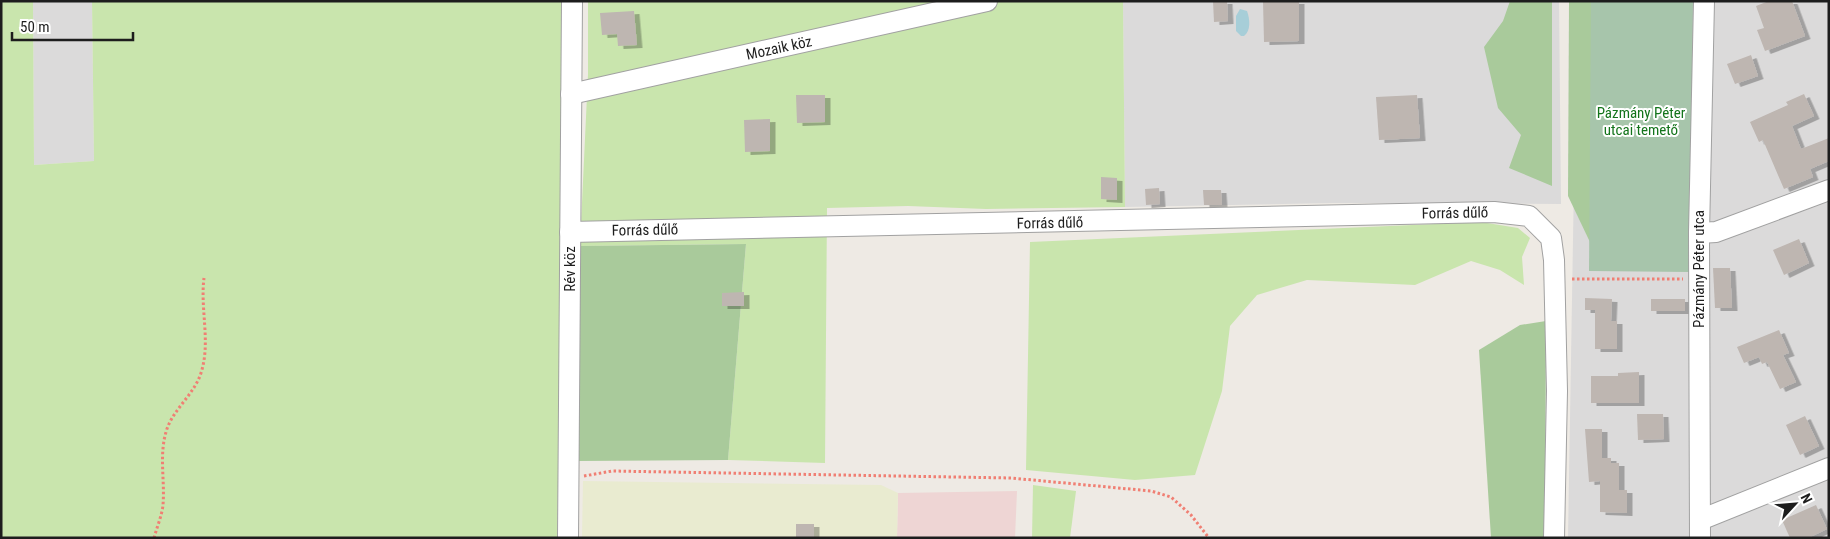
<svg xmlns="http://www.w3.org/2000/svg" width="1830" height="539" viewBox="0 0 1830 539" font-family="'Roboto Condensed',sans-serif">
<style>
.residential{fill:#dbdada}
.commercial{fill:#eed5d4}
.farmland{fill:#e9ebd0}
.grass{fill:#c9e5ad}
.forest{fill:#a9ca9b}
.cemetery{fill:#a7c5ab}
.water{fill:#a7ced8}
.building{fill:#beb6b1;filter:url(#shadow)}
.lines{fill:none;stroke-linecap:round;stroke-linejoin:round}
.minor-casing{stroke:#a1a1a1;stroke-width:22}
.path{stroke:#f07f73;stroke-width:3;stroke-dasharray:2.5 2.5;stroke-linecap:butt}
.minor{stroke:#fff;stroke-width:20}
.labels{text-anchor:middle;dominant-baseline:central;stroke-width:4;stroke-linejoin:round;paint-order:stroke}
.street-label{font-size:15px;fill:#1d1d1d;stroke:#fff}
.park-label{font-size:15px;fill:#13741b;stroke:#fff}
</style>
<defs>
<filter id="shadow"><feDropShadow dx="5.5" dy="3" stdDeviation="0" flood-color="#0004"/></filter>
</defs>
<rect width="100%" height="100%" fill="#eeeae4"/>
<!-- residential -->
<g class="residential">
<path d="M33,1H92L94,161L34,165Z"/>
<path d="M1123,1H1559L1561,204L1333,203L1125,207Z"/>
<path d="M1577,1H1829V538H1568Z"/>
</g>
<!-- commercial -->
<path class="commercial" d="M1017,491L1015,538H897L898,493Z"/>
<!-- farmland -->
<path class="farmland" d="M583,481L881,485L898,493L897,538H582Z"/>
<!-- grass -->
<g class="grass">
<path d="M1,1H33L34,165L94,161L92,1H567L557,538H1Z"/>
<path d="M588,1H1123L1125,207L986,209L908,206L827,208L825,463L728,460L746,244L580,246L588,74Z"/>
<path d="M1481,222L1518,228L1530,238L1522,257L1524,285L1500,270L1471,261L1415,285L1307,280L1257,295L1230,326L1222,391L1195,475L1135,480L1026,470L1030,242Z"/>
<path d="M1033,485L1076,491L1070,538H1032Z"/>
</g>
<!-- forest -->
<g class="forest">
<path d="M1510,1H1552V186L1509,168L1521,135L1498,108L1484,47L1503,21Z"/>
<path d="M1569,1H1675L1599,261L1568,196Z"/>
<path d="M746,244L728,460L578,461L580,246Z"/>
<path d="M1546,321L1545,538H1491L1479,350L1520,325Z"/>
</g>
<!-- cemetery -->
<path class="cemetery" d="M1591,1H1693L1690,272L1589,271Z"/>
<!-- water -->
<path class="water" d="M1240,9L1247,11C1250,19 1251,31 1244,36H1241L1236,31V16Z"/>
<!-- building -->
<g class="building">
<path d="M1213,1H1227L1228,21L1214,22Z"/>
<path d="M1263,1H1299V41L1264,42Z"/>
<path d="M1769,1H1792L1805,36L1765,51L1757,30L1764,28L1756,6Z"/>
<path d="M634,11L637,45L618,46L617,34L602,35L600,13Z"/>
<path d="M1751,55L1758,76L1735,84L1727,64Z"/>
<path d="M1804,94L1814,116L1792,126L1801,149L1829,138V161L1810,169L1813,177L1784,189L1763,140L1759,142L1750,122L1788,105L1786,102Z"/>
<path d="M796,95H825V122L797,123Z"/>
<path d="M1417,95L1420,138L1379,140L1376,97Z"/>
<path d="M770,119V151L745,152L744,120Z"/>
<path d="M1101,177L1117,178V200L1101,199Z"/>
<path d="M1159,188L1160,204L1146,205L1145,189Z"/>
<path d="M1203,190H1221L1222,205H1204Z"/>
<path d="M1799,239L1809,263L1784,275L1773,250Z"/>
<path d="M1713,268H1730L1732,308H1715Z"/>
<path d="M744,292V306H722V293Z"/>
<path d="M1585,298L1612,299L1611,321H1617V349H1595V310H1585Z"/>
<rect x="1651" y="299" width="34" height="12"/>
<path d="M1779,330L1789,353L1783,355L1796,382L1780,389L1767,362L1762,364L1759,357L1744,363L1737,347Z"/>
<path d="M1639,372V403H1591V376H1618V373Z"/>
<path d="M1637,414H1663L1664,439L1638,440Z"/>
<path d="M1805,416L1819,446L1800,455L1786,425Z"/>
<path d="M1585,429H1602V458H1611V463H1619V490H1627V513L1600,512V481L1589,482Z"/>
<path d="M1816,505L1827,529L1808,538H1790L1782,520Z"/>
<rect x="796" y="524" width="18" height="14"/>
</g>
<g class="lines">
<defs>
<g id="minor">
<path d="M571,94L987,1"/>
<path d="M570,232L1494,212L1529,216L1551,238L1554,260L1557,391L1554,538"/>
<path d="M1699,233L1716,232L1829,190"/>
<path d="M1700,520L1829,468"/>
<path d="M568,538L572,1"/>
<path d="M1700,538L1699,233L1704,1"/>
</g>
</defs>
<!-- minor casing -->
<use href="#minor" class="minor-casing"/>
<!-- path -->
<g class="path">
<path d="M1572,279H1683"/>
<path d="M584,476L612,471L1011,478L1151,491L1171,497L1191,515L1209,538"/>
<path d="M154,538C157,527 162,515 163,505C165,480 159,456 166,432C172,410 194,395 201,373C211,342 200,310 204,278"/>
</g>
<!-- minor -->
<use href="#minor" class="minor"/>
</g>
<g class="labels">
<!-- street labels -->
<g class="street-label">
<text transform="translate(779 48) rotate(-12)">Mozaik köz</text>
<text transform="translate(1455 213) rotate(-1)">Forrás dűlő</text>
<text transform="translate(1050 223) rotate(-1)">Forrás dűlő</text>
<text transform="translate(645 230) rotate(-1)">Forrás dűlő</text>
<text transform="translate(570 269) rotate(-90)">Rév köz</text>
<text transform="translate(1699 269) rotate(-90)">Pázmány Péter utca</text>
</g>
<!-- park labels -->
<g class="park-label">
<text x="1641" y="113">Pázmány Péter<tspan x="1641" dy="17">utcai temető</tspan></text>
</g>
</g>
<!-- border -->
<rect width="1830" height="539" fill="none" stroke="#1d1d1d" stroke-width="5"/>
<!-- north arrow -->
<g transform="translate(1795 504) rotate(64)" stroke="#ffffff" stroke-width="4" paint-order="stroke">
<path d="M0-4L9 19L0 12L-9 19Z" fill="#1d1d1d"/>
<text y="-8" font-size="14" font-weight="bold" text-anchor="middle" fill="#1d1d1d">N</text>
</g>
<!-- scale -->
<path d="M12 32v8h121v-8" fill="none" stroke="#1d1d1d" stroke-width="2.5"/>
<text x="20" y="32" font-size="15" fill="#1d1d1d" stroke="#ffffff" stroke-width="4" paint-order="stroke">50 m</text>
</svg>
